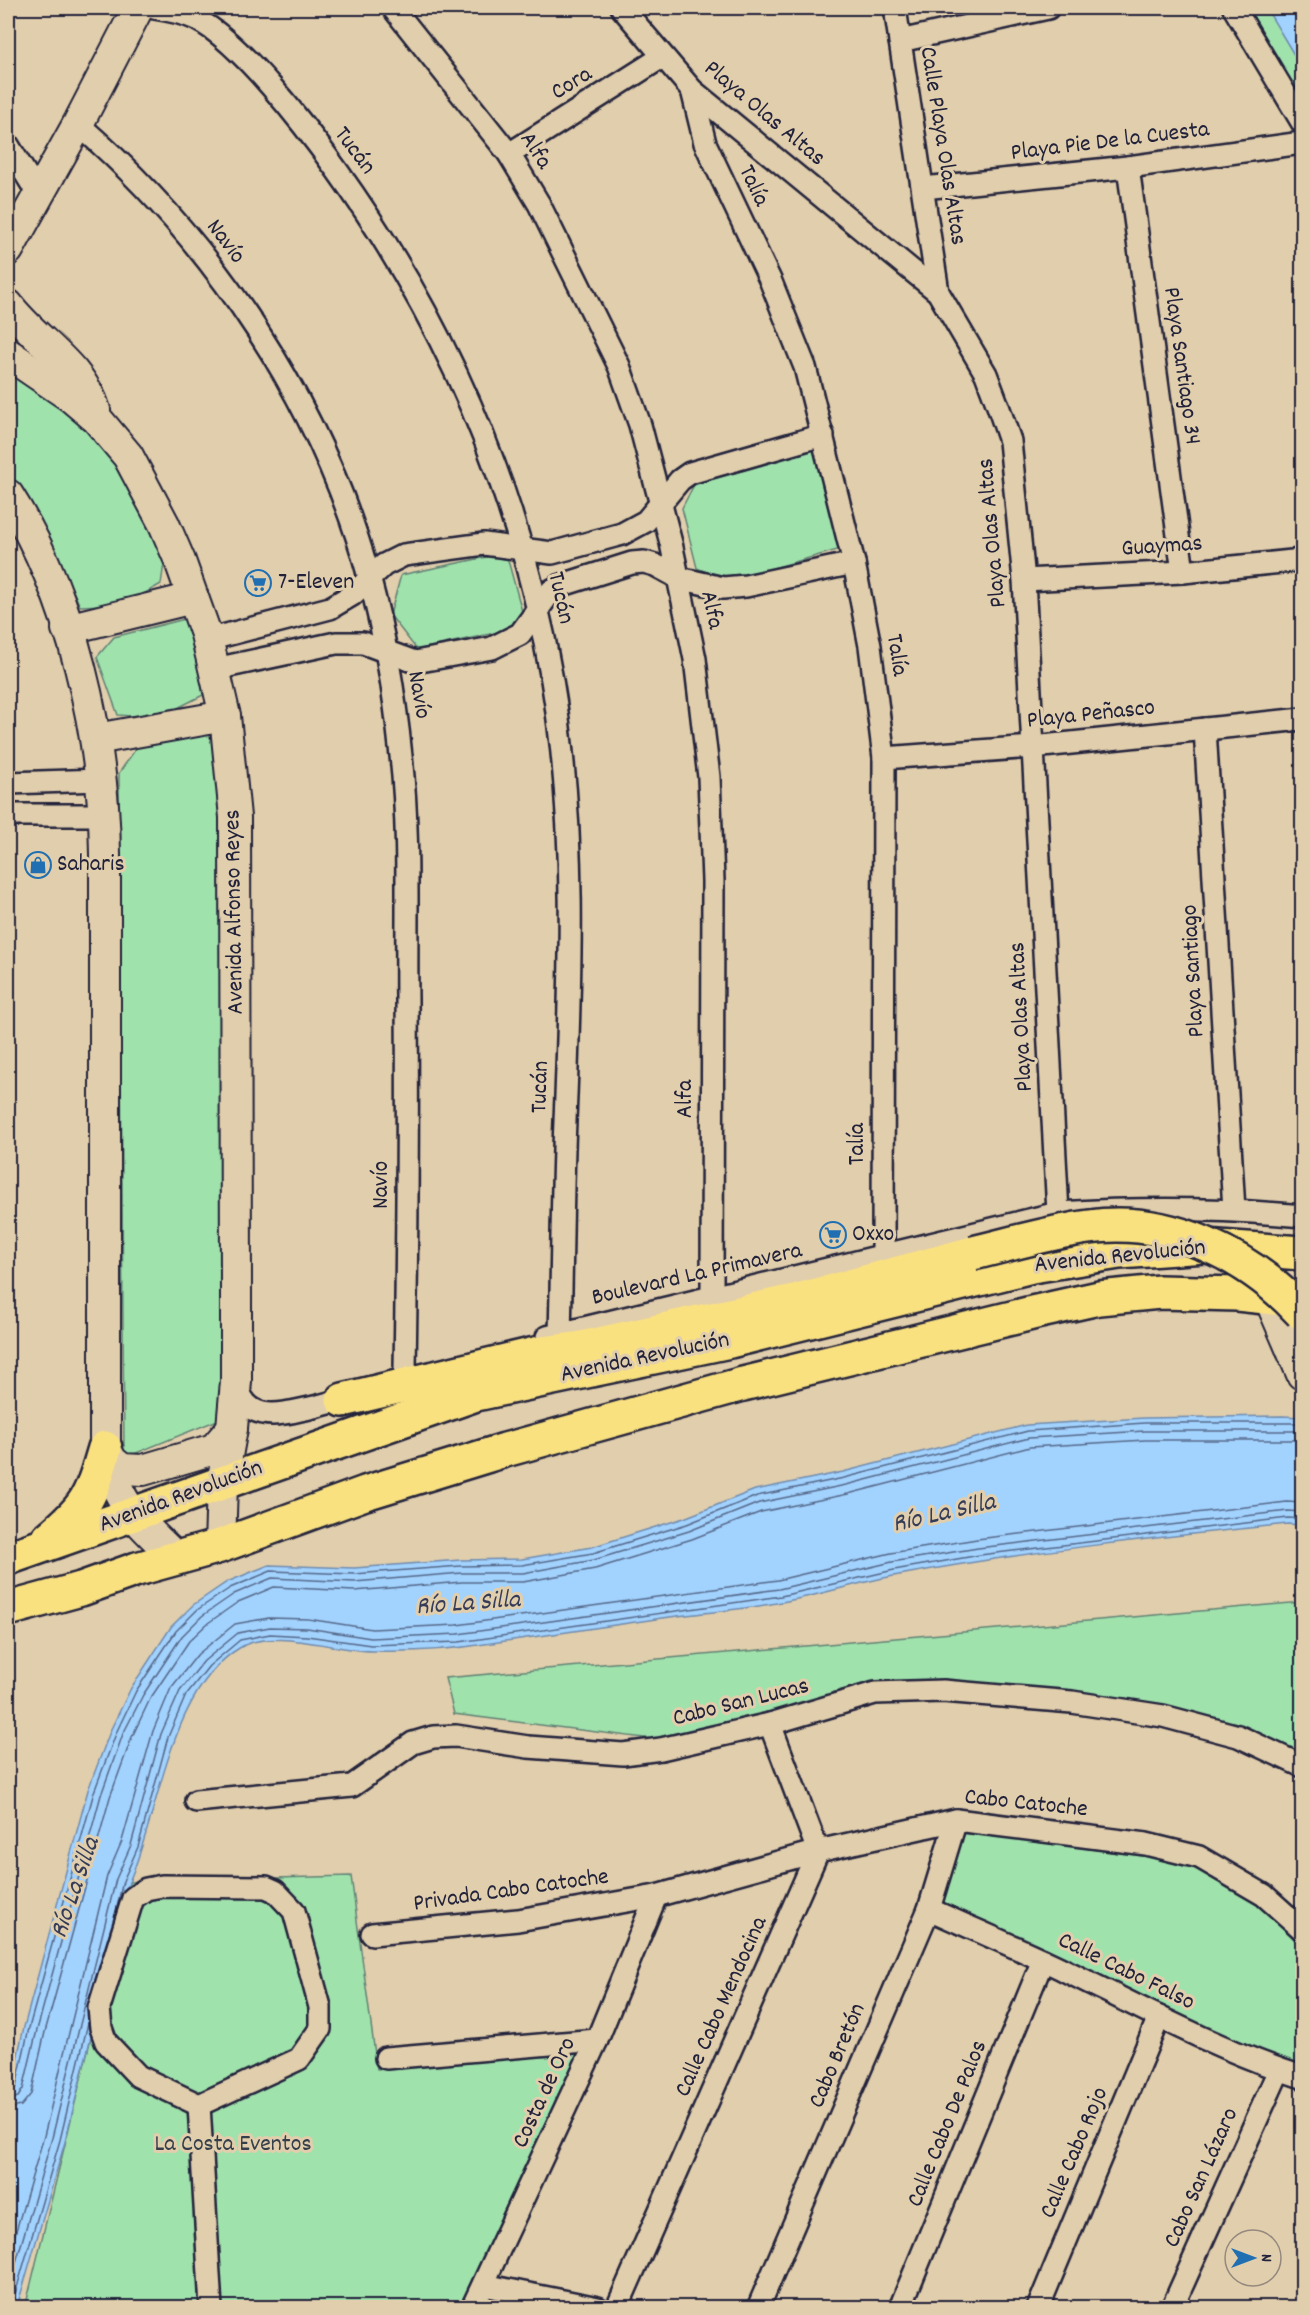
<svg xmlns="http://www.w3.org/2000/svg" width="1310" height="2315" viewBox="0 0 1310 2315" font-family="Dekko,sans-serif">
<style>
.green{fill:#a0e2ac;stroke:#618274;stroke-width:1.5}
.water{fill:#a2d2fe;stroke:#6f8cb0;stroke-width:1.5}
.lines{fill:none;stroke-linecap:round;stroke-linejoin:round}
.shore{stroke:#556889;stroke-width:1.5}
.street-casing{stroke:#22223b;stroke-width:26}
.secondary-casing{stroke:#22223b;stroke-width:34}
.primary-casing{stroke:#22223b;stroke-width:38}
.street{stroke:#e1ceac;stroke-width:21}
.secondary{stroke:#e1ceac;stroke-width:30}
.primary{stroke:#fae180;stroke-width:33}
.primary-bridge-casing{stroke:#22223b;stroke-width:38;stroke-linecap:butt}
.primary-bridge{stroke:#fae180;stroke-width:33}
.labels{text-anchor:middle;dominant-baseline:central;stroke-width:6;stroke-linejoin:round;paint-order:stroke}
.street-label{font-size:24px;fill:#22223b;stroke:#e1ceac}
.poi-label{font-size:24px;fill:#22223b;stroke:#e1ceac;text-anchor:start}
.park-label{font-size:24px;fill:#353f4c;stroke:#e1ceac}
.water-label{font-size:26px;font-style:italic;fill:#353c58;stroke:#e1ceac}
</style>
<rect width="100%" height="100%" fill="#e1ceac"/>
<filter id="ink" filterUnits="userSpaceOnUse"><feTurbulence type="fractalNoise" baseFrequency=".0167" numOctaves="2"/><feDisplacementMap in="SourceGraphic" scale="12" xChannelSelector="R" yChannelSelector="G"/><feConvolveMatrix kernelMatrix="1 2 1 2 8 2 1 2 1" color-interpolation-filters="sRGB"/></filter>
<g filter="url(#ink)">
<!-- green -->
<g class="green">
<path d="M1234,8H1266L1269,11L1302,68V122Z"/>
<path d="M8,371L87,416L168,536L161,584L126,604L80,606L40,518L8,473Z"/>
<path d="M819,447L841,549L727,581L697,568L682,508L696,481Z"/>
<path d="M506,553L526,626L417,650L390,615L401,575Z"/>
<path d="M189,618L203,695L158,718L118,715L97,657L114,637Z"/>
<path d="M205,729L232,774L230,1415L124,1458L119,773L137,747Z"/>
<path d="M1302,1602V1762L1239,1730L906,1685L652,1739L454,1714L445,1678Z"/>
<path d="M964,1832L1188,1862L1262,1904L1302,1948V2068L1287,2066L936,1909Z"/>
<path d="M351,1876L377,2069L587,2046L477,2276L459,2307L25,2308L129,1882Z"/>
</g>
<!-- water -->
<g class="water">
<path d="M1266,8H1302V68Z"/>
<path d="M1282,1416L1302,1417V1525L1288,1524C1158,1537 1028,1551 899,1575C859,1582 821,1595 782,1602C741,1610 698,1613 656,1619C599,1627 542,1636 485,1644C449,1650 409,1652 372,1651C337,1651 272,1628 241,1647C170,1688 160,1811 129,1882L65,2142L17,2307L8,2308V2099L24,2027L88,1790L111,1729L131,1688L171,1627L193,1605L227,1582L269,1565L354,1568L461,1560L522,1559L592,1547L684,1518L755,1490L843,1472L1027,1425L1144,1418Z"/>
</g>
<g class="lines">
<!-- shore -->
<g class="shore">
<path d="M114,1920L123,1881L138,1847L168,1737L186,1695L209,1666L240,1640L270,1634L307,1636L371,1645L459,1642L781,1596L894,1570L980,1555L1288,1518L1302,1519"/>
<path d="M8,2093L16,2087L29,2028L94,1792L117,1731L136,1691L176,1631L197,1610L230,1588L271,1571L354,1574L461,1566L522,1565L593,1553L687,1524L757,1496L844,1478L1028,1431L1145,1423H1302"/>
<path d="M8,2100L18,2097L23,2089L37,2030L101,1795L123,1734L143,1695L182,1636L202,1616L234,1594L272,1578L354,1582L462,1573H523L594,1560L689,1531L759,1503L846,1485L1029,1438L1145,1431H1302"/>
<path d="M8,2109L21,2106L31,2094L45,2032L110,1797L132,1737L150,1699L189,1641L208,1623L238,1602L274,1587L354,1591L462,1582H523L595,1569L692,1539L761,1512L848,1494L1030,1447L1145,1440H1302"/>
<path d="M8,2258L44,2136L107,1876L122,1841L153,1731L171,1688L198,1654L235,1624L269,1618L308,1619L372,1629L457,1625L778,1580L891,1553L977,1539L1287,1502L1302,1503"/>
<path d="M8,2290L52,2138L116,1879L131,1845L161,1734L180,1691L204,1661L238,1633L270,1627L307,1628L371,1638L458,1634L779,1589L892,1562L978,1548L1288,1511L1302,1512"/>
<path d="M11,2308L60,2140L88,2023"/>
</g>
<defs>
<g id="street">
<path d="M154,8C168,10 183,13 196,19C241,42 306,127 336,169C446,322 520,494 552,680C577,825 571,974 565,1121C562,1192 562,1263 560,1334"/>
<path d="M393,8L509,154L539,204L619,366L640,425L671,543L695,659L709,777L713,881L712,1297"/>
<path d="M622,8L692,90L938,292L986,374L998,406L1010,441L1024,580L1058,1213"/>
<path d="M895,8L938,292"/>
<path d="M1234,8L1302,122"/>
<path d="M900,41L1048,8"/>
<path d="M692,90L705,143L771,282L805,367L854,563L870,646L884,758L883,1258"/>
<path d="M78,124C214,242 321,402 369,577C385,635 395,697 401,756C410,836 406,918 407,999C408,1123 407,1246 405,1370"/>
<path d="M8,145L38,194"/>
<path d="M509,154L662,57"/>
<path d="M1128,167L1183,572"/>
<path d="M923,188L1128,167L1302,143"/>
<path d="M1024,580L1183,572L1302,560"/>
<path d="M207,640L330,608L352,595L384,565L404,555L484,544L552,553L622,534L646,521L680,480L690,473L823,435"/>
<path d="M215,669L336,643H363L415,662L492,648L520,634L552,590L559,586L632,563L644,562L655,565L679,578L723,588L746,586L854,563"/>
<path d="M1205,729L1234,1210"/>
<path d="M884,758L1033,747L1302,719"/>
<path d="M8,783L101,780"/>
<path d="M8,815H105"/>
<path d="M547,1337L1058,1213C1140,1208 1221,1208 1302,1216"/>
<path d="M236,1381C245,1424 278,1415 310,1408C326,1404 340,1401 355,1394"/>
<path d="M196,1801L352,1786L413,1743L433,1737L456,1736L528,1747L623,1754L661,1749L770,1724L875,1693L943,1691L1072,1702L1163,1716L1238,1736L1302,1766"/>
<path d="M162,1886L266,1887L275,1891L294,1911L320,2007V2029L299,2059L199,2105L138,2076L106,2042L101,2028L99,2008L133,1898L146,1889Z"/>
<path d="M929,1909C975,1930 1021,1949 1066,1971C1143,2009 1221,2051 1302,2077"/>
<path d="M372,1934L518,1920L656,1896L818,1851L956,1820L1146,1844L1199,1857L1264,1895L1302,1929"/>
<path d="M386,2058L597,2040"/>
<path d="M199,2105L211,2308"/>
<path d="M484,2285L598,2308"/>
<path d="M472,2308L597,2040L656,1896"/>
<path d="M617,2308L818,1851L770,1724"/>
<path d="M758,2308L929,1909L956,1820"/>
<path d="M900,2308L1043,1960"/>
<path d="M1038,2308L1159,2017"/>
<path d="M1172,2308L1279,2070"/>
</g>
<g id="secondary">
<path d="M8,250L78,124L138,8"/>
<path d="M8,305C35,341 81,365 95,410"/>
<path d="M8,354L71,397L97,419L128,456L164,524L180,561L206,634L225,716L235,817L236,1289V1381L232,1428L222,1484L220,1546"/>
<path d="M8,495C72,595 104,736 105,854V1448C117,1506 137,1519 177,1559"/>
<path d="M67,629L193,598"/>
<path d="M96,739L225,716"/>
<path d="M1269,1297L1302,1374"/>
<path d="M105,1448L112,1461L122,1469L143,1470L214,1449L232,1428"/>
</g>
<g id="primary">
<path d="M343,1400L535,1354L576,1349L798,1300L973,1253"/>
<path d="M49,1538C88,1506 91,1496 105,1448"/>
<path d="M8,1558L476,1394L730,1341L1032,1266L1119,1252L1205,1246L1302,1253"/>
<path d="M8,1609L81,1589L137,1569L220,1546L365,1493L505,1450L743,1384L1036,1312L1099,1298L1160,1292L1237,1294L1302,1301"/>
</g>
</defs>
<!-- street casing -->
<use href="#street" class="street-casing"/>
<!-- secondary casing -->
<use href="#secondary" class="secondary-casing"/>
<!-- primary casing -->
<use href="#primary" class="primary-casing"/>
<!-- street -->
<use href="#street" class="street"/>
<!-- secondary -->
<use href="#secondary" class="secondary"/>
<!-- primary -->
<use href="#primary" class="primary"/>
<defs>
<path id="primary-bridge" d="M973,1253C1011,1244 1050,1232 1089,1227C1169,1216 1249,1255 1302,1313"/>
</defs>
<!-- primary-bridge casing -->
<use href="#primary-bridge" class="primary-bridge-casing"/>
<!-- primary-bridge -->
<use href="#primary-bridge" class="primary-bridge"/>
</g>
</g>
<!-- icons -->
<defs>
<symbol id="supermarket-ring" viewBox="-11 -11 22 22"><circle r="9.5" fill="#e1ceac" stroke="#1f6fb2" stroke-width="1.5"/><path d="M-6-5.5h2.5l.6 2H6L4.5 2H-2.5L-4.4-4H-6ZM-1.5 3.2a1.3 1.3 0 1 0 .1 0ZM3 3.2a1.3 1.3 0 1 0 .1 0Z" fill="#1f6fb2"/></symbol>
<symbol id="shop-ring" viewBox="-11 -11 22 22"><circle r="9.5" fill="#e1ceac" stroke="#1f6fb2" stroke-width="1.5"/><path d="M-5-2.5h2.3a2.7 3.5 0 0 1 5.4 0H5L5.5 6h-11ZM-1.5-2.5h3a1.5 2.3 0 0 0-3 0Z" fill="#1f6fb2"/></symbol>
</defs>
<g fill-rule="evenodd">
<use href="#supermarket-ring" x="243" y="568" width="30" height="30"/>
<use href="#shop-ring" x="23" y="850" width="30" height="30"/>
<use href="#supermarket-ring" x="818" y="1220" width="30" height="30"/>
</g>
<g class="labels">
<!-- street labels -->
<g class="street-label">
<text transform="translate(572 84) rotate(-32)">Cora</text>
<text transform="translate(764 114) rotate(40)">Playa Olas Altas</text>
<text transform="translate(1110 142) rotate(-7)">Playa Pie De la Cuesta</text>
<text transform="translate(942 146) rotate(81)">Calle Playa Olas Altas</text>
<text transform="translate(354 151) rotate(53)">Tucán</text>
<text transform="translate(535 151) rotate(57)">Alfa</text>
<text transform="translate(753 186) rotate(65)">Talía</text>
<text transform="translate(225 242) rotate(53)">Navío</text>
<text transform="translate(1181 366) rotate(82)">Playa Santiago 34</text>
<text transform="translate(993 533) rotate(-95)">Playa Olas Altas</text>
<text transform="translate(1162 547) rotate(-4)">Guaymas</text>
<text transform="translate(560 598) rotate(77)">Tucán</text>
<text transform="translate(711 610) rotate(78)">Alfa</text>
<text transform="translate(896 655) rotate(81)">Talía</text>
<text transform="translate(418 695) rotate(80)">Navío</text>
<text transform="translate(1091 715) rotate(-6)">Playa Peñasco</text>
<text transform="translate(235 912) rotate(-91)">Avenida Alfonso Reyes</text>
<text transform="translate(1194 971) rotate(-93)">Playa Santiago</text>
<text transform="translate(1022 1017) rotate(-93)">Playa Olas Altas</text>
<text transform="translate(541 1087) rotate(-88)">Tucán</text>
<text transform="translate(686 1099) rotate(-90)">Alfa</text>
<text transform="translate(858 1144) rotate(-90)">Talía</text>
<text transform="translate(382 1185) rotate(-90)">Navío</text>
<text transform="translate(1120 1257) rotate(-6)">Avenida Revolución</text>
<text transform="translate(697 1275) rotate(-13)">Boulevard La Primavera</text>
<text transform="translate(645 1358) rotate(-12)">Avenida Revolución</text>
<text transform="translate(181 1497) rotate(-20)">Avenida Revolución</text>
<text transform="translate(741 1703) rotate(-14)">Cabo San Lucas</text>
<text transform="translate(1026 1804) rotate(6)">Cabo Catoche</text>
<text transform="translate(511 1891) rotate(-8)">Privada Cabo Catoche</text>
<text transform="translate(1126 1972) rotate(26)">Calle Cabo Falso</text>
<text transform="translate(722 2007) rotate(-66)">Calle Cabo Mendocina</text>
<text transform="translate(838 2056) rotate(-67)">Cabo Bretón</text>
<text transform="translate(545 2093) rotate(-65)">Costa de Oro</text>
<text transform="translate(948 2124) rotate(-68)">Calle Cabo De Palos</text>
<text transform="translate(1075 2153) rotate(-67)">Calle Cabo Rojo</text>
<text transform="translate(1202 2178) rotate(-66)">Cabo San Lázaro</text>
</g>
<!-- poi labels -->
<g class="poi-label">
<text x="278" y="583">7-Eleven</text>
<text x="57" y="865">Saharis</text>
<text x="852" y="1235">Oxxo</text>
</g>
<!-- park labels -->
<g class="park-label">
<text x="233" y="2145">La Costa Eventos</text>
</g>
<!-- water labels -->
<g class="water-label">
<text transform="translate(944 1514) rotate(-13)">Río La Silla</text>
<text transform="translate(468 1604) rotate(-4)">Río La Silla</text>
<text transform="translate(76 1888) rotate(-71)">Río La Silla</text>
</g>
</g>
<!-- margin -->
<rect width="1310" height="2315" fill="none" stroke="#e1ceac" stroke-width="30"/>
<rect x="15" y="15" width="1280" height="2285" fill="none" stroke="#22223b" stroke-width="2" filter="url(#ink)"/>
<!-- north arrow -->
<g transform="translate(1253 2258) rotate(90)"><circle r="28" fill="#e1ceac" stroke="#95897f" stroke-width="1.5"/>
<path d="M0-4.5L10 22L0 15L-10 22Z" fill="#1f6fb2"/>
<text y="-9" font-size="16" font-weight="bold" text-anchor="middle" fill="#22223b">N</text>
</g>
</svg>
